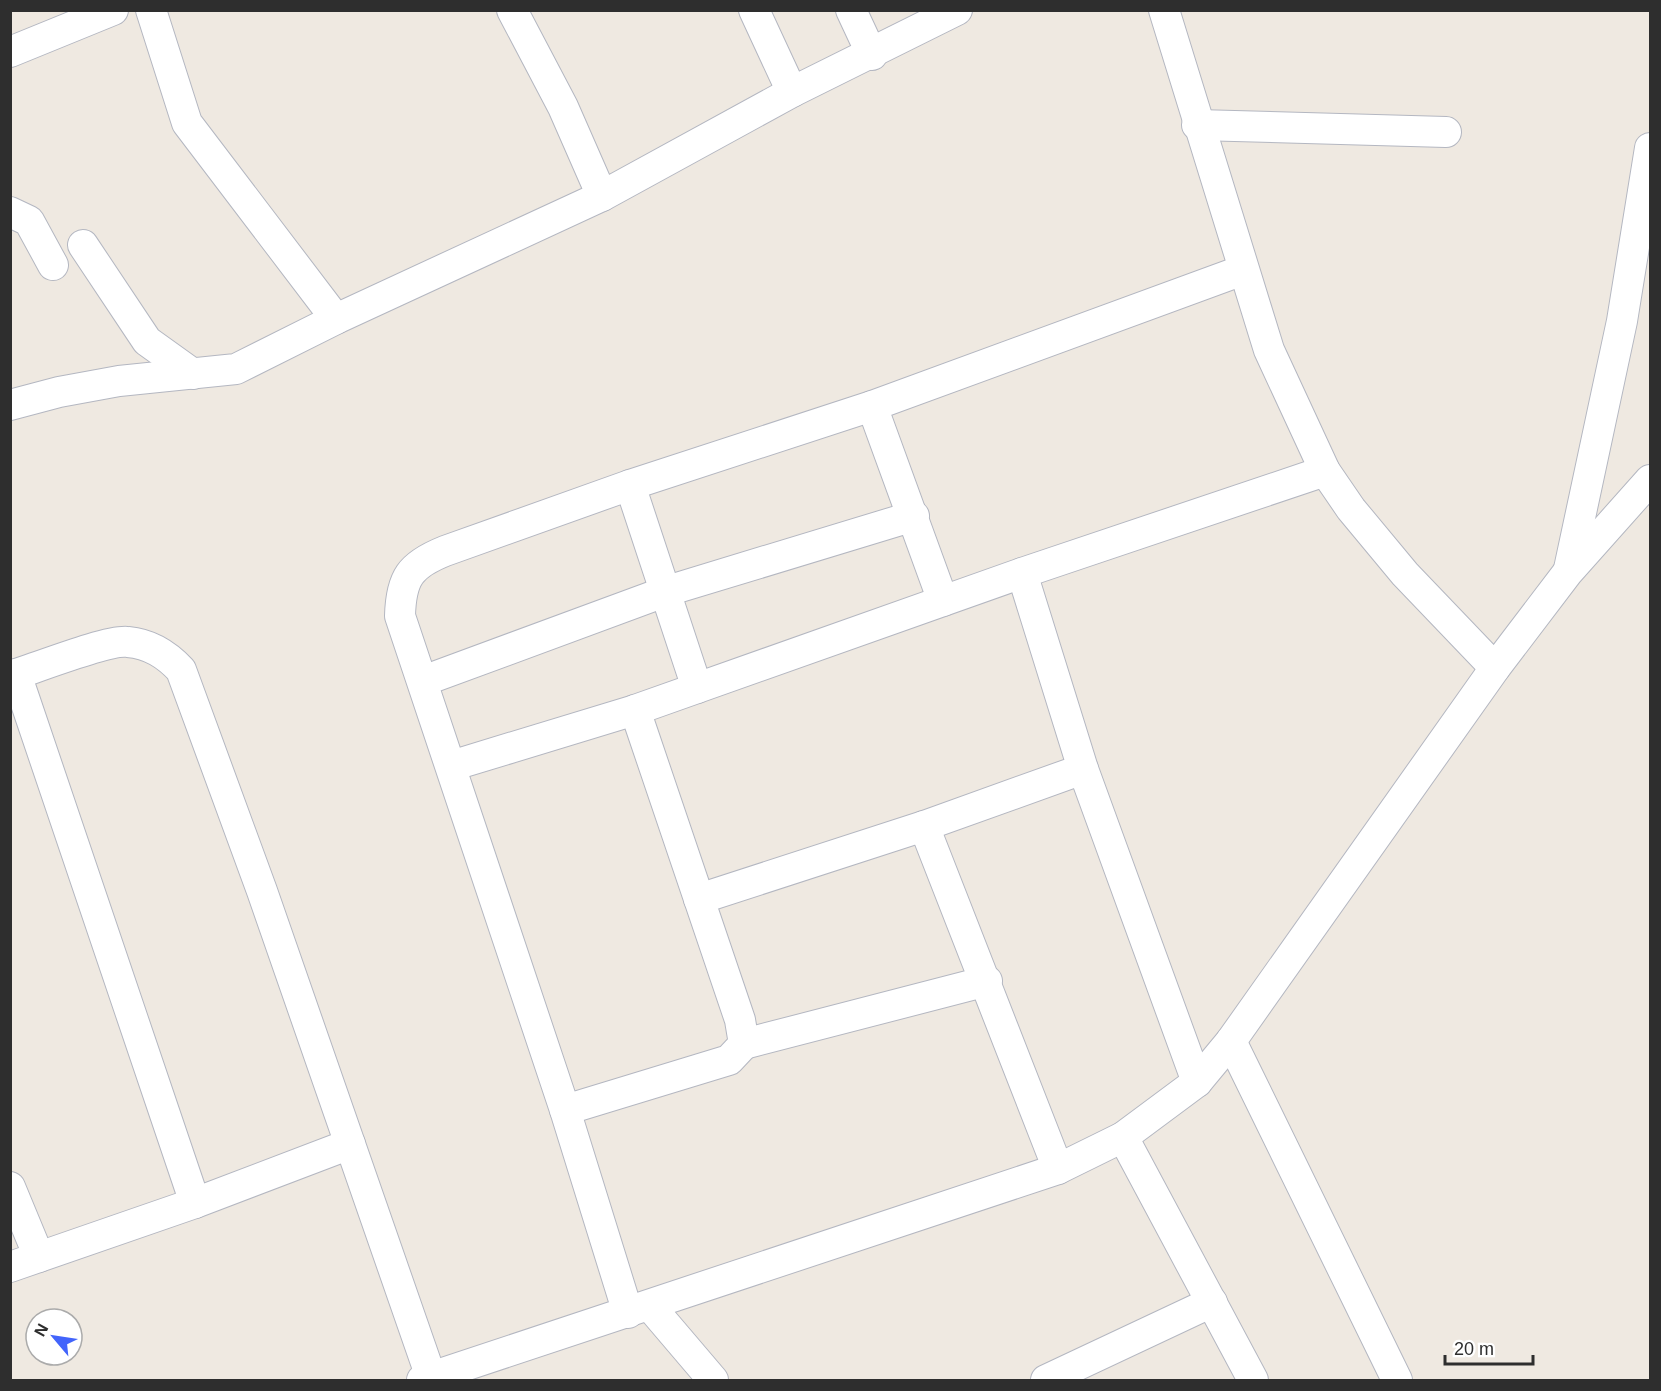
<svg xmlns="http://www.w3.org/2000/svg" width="1661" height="1391" viewBox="0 0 1661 1391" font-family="Arial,sans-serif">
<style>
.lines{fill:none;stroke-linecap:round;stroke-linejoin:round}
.street-casing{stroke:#b4b7c1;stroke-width:32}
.street{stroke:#fff;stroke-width:30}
</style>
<rect width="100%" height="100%" fill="#efe9e1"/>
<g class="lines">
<defs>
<g id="street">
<path d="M151,10L187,123L336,319"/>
<path d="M512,10L563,107L602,196"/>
<path d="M754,10L792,92"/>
<path d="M851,10L872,55"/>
<path d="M1164,10L1269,350L1325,471L1351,509L1405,574L1495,668"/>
<path d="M10,52L113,10"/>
<path d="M1197,125L1446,132"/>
<path d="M10,212L29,221L53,265"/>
<path d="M83,245L147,341L193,374"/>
<path d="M10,405L59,392L119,381L236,369L336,319L602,196L792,92L957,10"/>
<path d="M872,406L943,601"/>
<path d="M630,485L697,688"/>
<path d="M1569,569L1622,321L1650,148"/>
<path d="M1022,573L1083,769L1197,1082"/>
<path d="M16,674L195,1203"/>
<path d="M10,676C34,669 108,639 128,642C150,644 166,654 181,670L262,891L432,1380"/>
<path d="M423,681L667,591L914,516"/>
<path d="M451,766L635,710L1022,573L1325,471"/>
<path d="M924,826L1058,1169"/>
<path d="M699,899L924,826L1083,769"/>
<path d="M1231,1041L1397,1380"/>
<path d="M744,1044L987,981"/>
<path d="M565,1110L729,1060L744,1044L740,1020L635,710"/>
<path d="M1123,1137L1253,1380"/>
<path d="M10,1187L39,1257"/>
<path d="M10,1267L195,1203L350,1144"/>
<path d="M650,1306L713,1380"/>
<path d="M628,1313L565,1110L400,616C401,578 410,565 445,551L630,485L872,406L1243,270"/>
<path d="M422,1380L1058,1169L1123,1137L1197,1082L1231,1041L1495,668L1568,572L1650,480"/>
<path d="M1046,1380L1212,1302"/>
</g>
</defs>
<!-- street casing -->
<use href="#street" class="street-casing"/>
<!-- street -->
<use href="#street" class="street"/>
</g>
<!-- border -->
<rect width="1661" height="1391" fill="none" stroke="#2e2e2e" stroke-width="24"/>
<!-- north arrow -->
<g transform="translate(54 1337) rotate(299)"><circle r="28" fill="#ffffff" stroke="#ababab" stroke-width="1.5"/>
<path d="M0-4.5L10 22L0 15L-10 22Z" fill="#4264fb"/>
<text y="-9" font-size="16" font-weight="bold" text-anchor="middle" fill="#2e2e2e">N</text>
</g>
<!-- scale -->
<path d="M1445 1355v9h88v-9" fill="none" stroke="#2e2e2e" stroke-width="3"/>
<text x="1454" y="1355" font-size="18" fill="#2e2e2e" stroke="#ffffff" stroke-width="4.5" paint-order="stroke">20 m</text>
</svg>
